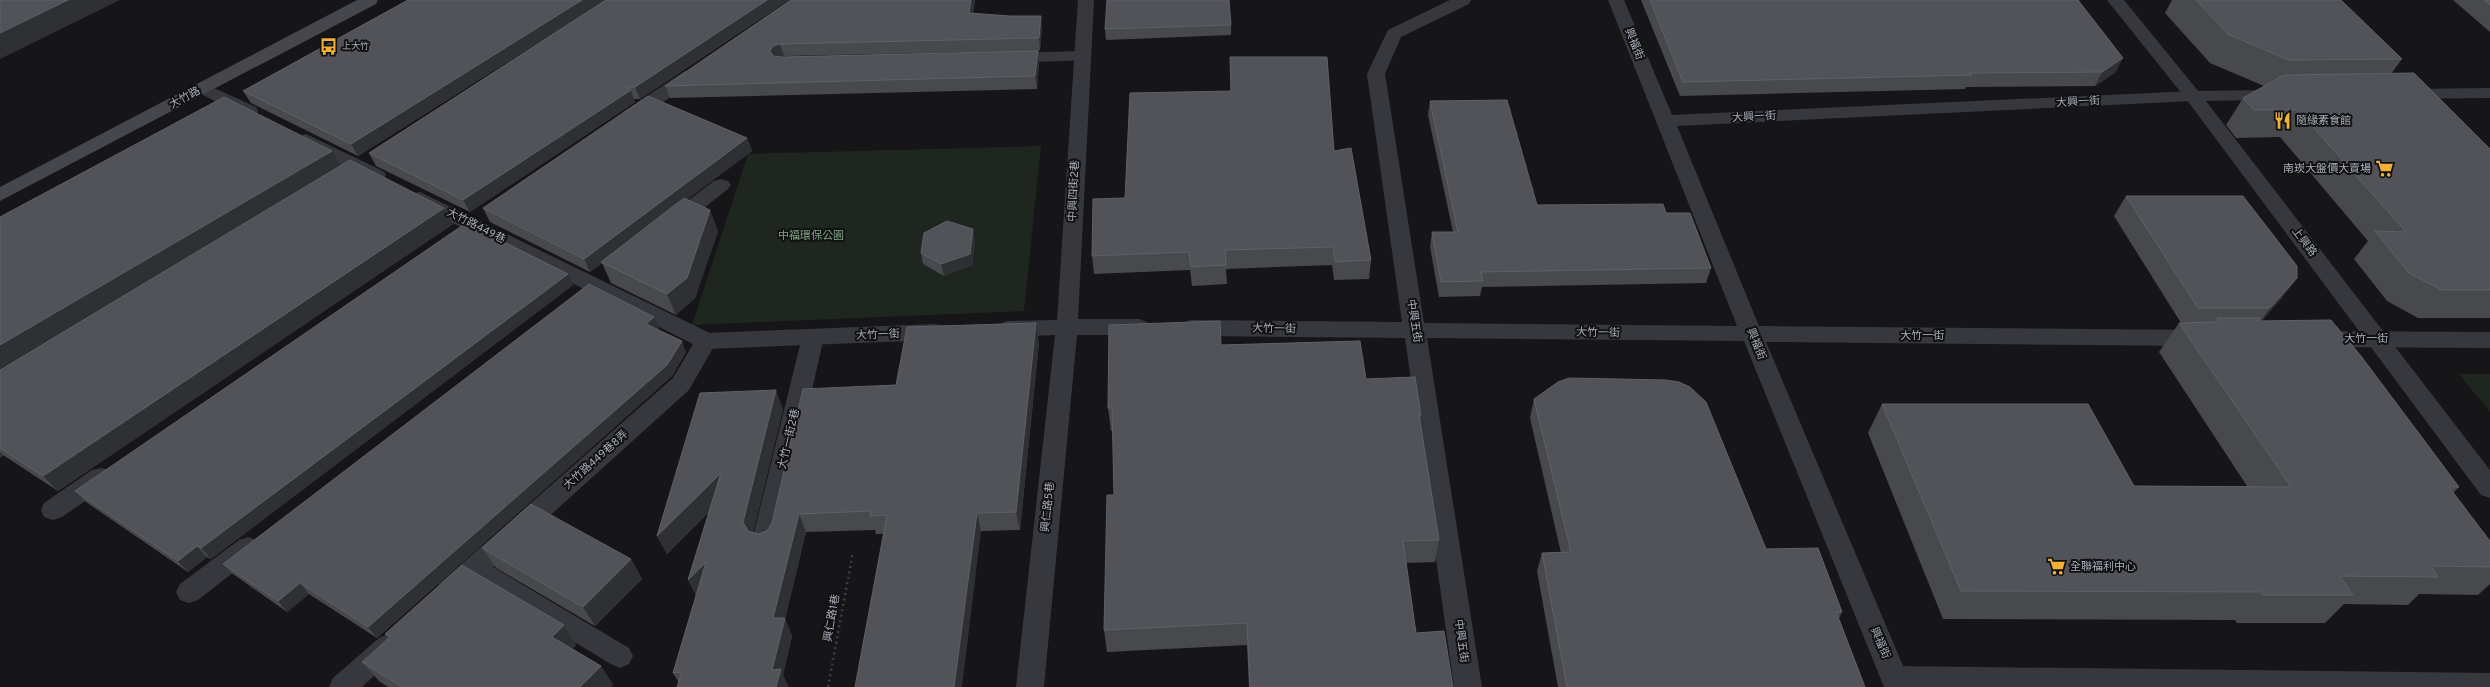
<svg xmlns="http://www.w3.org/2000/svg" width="2490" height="687" viewBox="0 0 2490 687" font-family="Overpass,'Noto Sans TC',sans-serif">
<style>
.green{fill:#1e261f}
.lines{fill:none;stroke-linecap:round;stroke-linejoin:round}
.path{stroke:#3d3f44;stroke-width:2.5;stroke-dasharray:2 3.5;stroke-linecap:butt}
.service{fill:#37383d;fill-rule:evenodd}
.minor{fill:#37383d;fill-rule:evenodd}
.tertiary{fill:#37383d;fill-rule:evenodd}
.secondary{fill:#45474d;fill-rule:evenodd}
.wall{fill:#47494d;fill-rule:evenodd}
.shaded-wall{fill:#2f3033}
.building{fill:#525359;stroke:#5f6168}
.labels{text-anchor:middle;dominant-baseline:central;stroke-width:4;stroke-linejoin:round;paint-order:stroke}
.far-poi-label{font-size:9px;fill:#a8adb8;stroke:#111113;text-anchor:start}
.street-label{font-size:11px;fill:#a8adb8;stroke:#111113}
.poi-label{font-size:11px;fill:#a8adb8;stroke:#111113;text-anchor:start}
.park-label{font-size:11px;fill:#7fa381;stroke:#111113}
</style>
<rect width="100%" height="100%" fill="#161618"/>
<!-- green -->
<g class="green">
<path d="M1041,146L1024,311L692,325L748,154Z"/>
<path d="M2459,374H2490V412Z"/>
</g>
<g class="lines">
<!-- path -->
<path class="path" d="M828,687L853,552"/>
<!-- service -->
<g class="service">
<path d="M1082,51L1088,52L1091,56L1088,60L1009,63L1003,62L1000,58L1003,54L1009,53Z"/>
<path d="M691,70L697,71L700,75L697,79L637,120H623L621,116L623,112L685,71Z"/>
<path d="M203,83L256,107L258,111L256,115H242L197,92L194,88L197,84Z"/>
<path d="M306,134L383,171L386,175L383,179L376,181L369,179L299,144L297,140L299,136Z"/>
<path d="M721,179L728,181L731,185L728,189L680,227L673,229L666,227L663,222L666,217L714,181Z"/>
<path d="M420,192L714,335L717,341L689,390L493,567L629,648L633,656L629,664L620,668L611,664L476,583C463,594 457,605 440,599L436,591L440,583L673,378L693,344L413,203L410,198L413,193Z"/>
<path d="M813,329L821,331L824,337L778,541L774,548L765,551L756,548L752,541L802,337L805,331Z"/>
<path d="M101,468L110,470L113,477L110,484L62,517L53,520L44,517L41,510L44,503L92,470Z"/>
<path d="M248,537L257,540L261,547L257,554L198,600L189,603L180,600L176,592L180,584L239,540Z"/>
<path d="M388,634L397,638L401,646L397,654L362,687H329L333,678L379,638Z"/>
<path d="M1895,666L2490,673V687H1885L1881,678L1885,669Z"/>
</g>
<!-- minor -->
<g class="minor">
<path d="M1078,0H1094L1078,319H1139L1147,322L1150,327L1147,332L1139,335H1077L1044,687H1016L1055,335L1007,337L999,334L996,329L999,324L1007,321L1057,320Z"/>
<path d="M1450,0H1471L1469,4L1401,37L1385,74L1424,323L1737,326L1608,0H1624L1672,115L2193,91L2277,90L2283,91L2286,95L2283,99L2277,100L2193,101L1677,126L1759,326L2199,330L2207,332L2210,338L2207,344L2199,346L1766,342L1912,687H1884L1744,341L1427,338L1482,687H1454L1405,338L1191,336L1183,333L1180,328L1183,323L1191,320L1402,322L1367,74L1388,30Z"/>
<path d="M2490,88V98L2403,99L2397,98L2394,94L2397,90L2403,89Z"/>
<path d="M935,324L943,326L946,332L943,338L935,340L706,349L698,347L695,341L698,335L706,333Z"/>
<path d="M2317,331L2490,332V348L2317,347L2309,345L2306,339L2309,333Z"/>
</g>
<!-- tertiary -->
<path class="tertiary" d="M2107,0H2124L2199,92L2490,470V498L2481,495L2187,100Z"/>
<!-- secondary -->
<path class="secondary" d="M357,0H378L376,4L0,201V187Z"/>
</g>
<!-- wall -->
<g class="wall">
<path d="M408,0H789L640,99H634L635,102L470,212L376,166L369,153L587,12L358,156L251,103L243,91Z"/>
<path d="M791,0H975L973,13L1042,28L1040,50L1038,51L1039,63L1037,89L670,98L665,86ZM1029,51L781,57L784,56Z"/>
<path d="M1641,0H2078L2116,72L2095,86L1966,87L1965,89L1680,96Z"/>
<path d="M2172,0H2341L2402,59L2391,74L2490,149V318H2418L2387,301L2354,259L2368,241L2280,137L2236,138L2226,125L2243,98L2264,86L2210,63L2165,13Z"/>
<path d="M2453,0H2490V32Z"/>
<path d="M1231,25V35L1106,40L1105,29Z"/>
<path d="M1430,101L1537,205L1666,213L1711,268L1706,283L1482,287L1480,296L1439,297L1430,247L1432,232H1453L1428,115Z"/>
<path d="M747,138L752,151L687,199L718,231L695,298L676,315L611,283L602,263L590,272L490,222L483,208Z"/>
<path d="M1334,151L1371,260L1369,279L1334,280L1332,265L1226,269L1227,284L1192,286L1190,270L1094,274L1092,256L1125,198Z"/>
<path d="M340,166L444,208L453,224L58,491L3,455L0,458V370Z"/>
<path d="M2126,196L2297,278L2281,299L2261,321L2459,487L2453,493L2490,541V584L2478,595L2419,594L2408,605L2344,604L2325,623H2237L2235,620L1943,619L1868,433L1882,404L2134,486H2247L2159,352L2179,323H2181L2114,216Z"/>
<path d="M975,240L972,265L944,276L923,264L921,253Z"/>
<path d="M568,274L573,285L211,559L207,557L188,572L86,502L75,491Z"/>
<path d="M659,328L658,330L686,352L672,376L377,638L309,594L287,612L233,574L223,564Z"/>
<path d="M1039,342L1020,530L876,534L875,530L806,532L785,619L792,636L783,675L679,683L673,673L696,596L709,512L667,554L657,536L783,409L753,533L758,534L767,531L896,385Z"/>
<path d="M1221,345L1366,379L1421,415L1420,422L1439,540L1435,562L1406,563L1416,633L1453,687H1249L1247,645L1107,652L1104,630L1114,495L1113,431H1111L1108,408Z"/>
<path d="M1534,399L1766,549L1842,612L1839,618L1865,687H1558L1537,571L1542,553H1561L1530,418Z"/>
<path d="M482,548L631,559L642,579L595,626L496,568Z"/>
<path d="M564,625L576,645L572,649L601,666L613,685L611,687H388L379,681L362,662L389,639L385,634Z"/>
</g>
<!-- shaded-wall -->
<g class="shaded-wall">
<path d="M68,0H120L0,59V33Z"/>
<path d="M582,0H606L358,156L351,144Z"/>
<path d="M767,0H789L640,99L635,87Z"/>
<path d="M971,0H975L971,25L969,13Z"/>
<path d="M1041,16L1042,28L1040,50L1039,38Z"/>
<path d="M780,44L784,56L777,58L774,63L770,51L773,46Z"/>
<path d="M1038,51L1039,63L1037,89L1035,76Z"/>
<path d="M2123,58L2116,72L2095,86L2102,72Z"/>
<path d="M631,90L635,102L470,212L463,200Z"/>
<path d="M747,138L752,151L603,263L601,262L602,263L590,272L584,259Z"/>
<path d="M332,151L341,167L0,369V345Z"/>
<path d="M444,208L453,224L58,491L43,476Z"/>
<path d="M710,210L718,231L695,298L676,315L667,294Z"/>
<path d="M973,229L975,240L972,265L944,276L941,264Z"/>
<path d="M568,274L573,285L211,559L201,548Z"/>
<path d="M2297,278L2281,299L2255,329L2270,308Z"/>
<path d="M654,317L659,328L651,335L646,324Z"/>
<path d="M1036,323L1039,342L1020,530L1016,512Z"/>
<path d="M682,341L686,352L672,376L377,638L368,627Z"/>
<path d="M776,390L783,409L751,541L743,522Z"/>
<path d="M0,452L3,455L0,458Z"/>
<path d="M721,473L729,492L667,554L657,536Z"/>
<path d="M977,513L981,531L962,687H954Z"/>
<path d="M799,514L806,532L785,619L792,636L783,675L789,687H776L772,670L773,618Z"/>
<path d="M197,546L207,557L188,572L178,561Z"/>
<path d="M631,559L642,579L595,626L583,607Z"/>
<path d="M706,562L697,598L688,580Z"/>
<path d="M300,583L309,594L287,612L278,601Z"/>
<path d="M564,625L576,645L565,656L552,637Z"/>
<path d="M601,666L613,685L611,687H580Z"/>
</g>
<!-- building -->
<g class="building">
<path d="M0,0H68L0,33Z"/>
<path d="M408,0H582L351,144L243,91Z"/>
<path d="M606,0H767L635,87H625L631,90L463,200L369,153Z"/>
<path d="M791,0H971L969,13L1010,16H1041L1039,38L780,44L773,46L770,51L773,56L781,57L1038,51L1035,76L665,86Z"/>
<path d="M1107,0H1229L1231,25L1105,29Z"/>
<path d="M1650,0H2078L2123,58L2102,72L1970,73L1972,75L1683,82Z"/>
<path d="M2196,0H2341L2402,59L2288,60L2228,34Z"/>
<path d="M2484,0H2490V5Z"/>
<path d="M1230,57H1327L1334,151L1351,148L1371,260L1335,262L1333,247L1225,250L1226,265L1191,267L1189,252L1092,256L1093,199L1125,198L1130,93L1231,91Z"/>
<path d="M2414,73L2490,149V290H2442L2409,273L2375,231L2406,232L2298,110H2254L2243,98L2284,75Z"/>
<path d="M648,96L747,138L584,259L483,208Z"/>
<path d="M224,97L332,151L0,345V217Z"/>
<path d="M1507,100L1537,205L1663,204L1666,213H1690L1711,268L1481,272L1483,281L1441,282L1432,232H1458L1430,101Z"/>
<path d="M350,160L444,208L43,476L0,448V370Z"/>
<path d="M2126,196H2243L2297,266V278L2270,308H2198Z"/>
<path d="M684,198L710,210L687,278L667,294L601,262Z"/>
<path d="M947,221L973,229L970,254L941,264L921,253L924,233Z"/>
<path d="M466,223L568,274L201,548L197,546L178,561L75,491Z"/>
<path d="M589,284L654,317L646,324L682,341L667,365L368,627L300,583L278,601L223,564Z"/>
<path d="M2217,318H2260L2257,321L2331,320L2361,356L2459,487H2449L2490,541V567L2431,566L2438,577L2340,576L2353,595H2263L2261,592L1961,591L1882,404H2088L2134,486L2291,487L2179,323L2219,322Z"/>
<path d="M1220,321L1221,345L1360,341L1366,379L1415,377L1421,415H1419L1439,540L1403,541L1416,633L1444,631L1453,687H1250L1247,623L1104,630L1107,495H1114L1112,408H1108L1109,325Z"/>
<path d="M1036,323L1016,512L977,513L954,687H855L887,515L870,516L871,511L799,514L773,618H785L772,670L781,669L776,687H677L682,672L673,673L706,562L688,580L721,473L657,536L700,393L776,390L743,522L748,531L758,534L767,531L772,523L803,389L896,385L907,327Z"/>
<path d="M1569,378L1666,380L1679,382L1690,387L1706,402L1766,549L1818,548L1842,612H1836L1865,687H1567L1542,553L1571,552L1534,399L1558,382Z"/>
<path d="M531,504L631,559L583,607L482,548Z"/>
<path d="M462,565L564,625L552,637L601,666L580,687H402L362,662L390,637L385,634Z"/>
</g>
<!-- icons -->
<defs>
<symbol id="bus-bare" viewBox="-9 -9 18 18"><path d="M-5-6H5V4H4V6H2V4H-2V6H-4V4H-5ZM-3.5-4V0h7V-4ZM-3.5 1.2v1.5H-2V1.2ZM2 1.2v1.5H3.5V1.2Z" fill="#f2b134" stroke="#111113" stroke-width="2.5" paint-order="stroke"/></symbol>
<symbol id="restaurant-bare" viewBox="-9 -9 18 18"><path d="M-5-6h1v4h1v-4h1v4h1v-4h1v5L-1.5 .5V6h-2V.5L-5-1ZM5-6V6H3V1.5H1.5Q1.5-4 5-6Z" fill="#f2b134" stroke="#111113" stroke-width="2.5" paint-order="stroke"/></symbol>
<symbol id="supermarket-bare" viewBox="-9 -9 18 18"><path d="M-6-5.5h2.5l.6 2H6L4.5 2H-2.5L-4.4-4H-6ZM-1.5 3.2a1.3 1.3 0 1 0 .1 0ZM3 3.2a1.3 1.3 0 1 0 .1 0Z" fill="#f2b134" stroke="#111113" stroke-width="2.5" paint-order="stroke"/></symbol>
</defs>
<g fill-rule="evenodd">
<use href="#bus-bare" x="316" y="34" width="25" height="25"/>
<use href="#restaurant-bare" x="2270" y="108" width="25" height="25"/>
<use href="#supermarket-bare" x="2372" y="156" width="25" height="25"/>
<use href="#supermarket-bare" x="2044" y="554" width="25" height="25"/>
</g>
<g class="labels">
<!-- far-poi labels -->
<g class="far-poi-label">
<text x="342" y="46">上大竹</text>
</g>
<!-- street labels -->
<g class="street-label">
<text transform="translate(1634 44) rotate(68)">興福街</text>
<text transform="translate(185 98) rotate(-28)">大竹路</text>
<text transform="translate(2078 102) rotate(-3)">大興一街</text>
<text transform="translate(1754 117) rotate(-3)">大興一街</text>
<text transform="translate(1074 191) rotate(-87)">中興四街2巷</text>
<text transform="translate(476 226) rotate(27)">大竹路449巷</text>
<text transform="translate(2304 242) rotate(53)">上興路</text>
<text transform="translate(1414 321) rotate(81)">中興五街</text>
<text transform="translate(1274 329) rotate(1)">大竹一街</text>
<text transform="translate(1598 333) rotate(1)">大竹一街</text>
<text transform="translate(878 335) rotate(-2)">大竹一街</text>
<text x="1922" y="336">大竹一街</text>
<text x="2366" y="339">大竹一街</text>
<text transform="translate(1756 344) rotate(68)">興福街</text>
<text transform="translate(789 439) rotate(-77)">大竹一街2巷</text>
<text transform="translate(596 460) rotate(-42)">大竹路449巷8弄</text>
<text transform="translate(1048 507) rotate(-84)">興仁路5巷</text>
<text transform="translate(832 618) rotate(-80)">興仁路1巷</text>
<text transform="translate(1461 641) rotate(82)">中興五街</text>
<text transform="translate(1880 643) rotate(67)">興福街</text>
</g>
<!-- poi labels -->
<g class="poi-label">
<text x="2296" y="121">隨緣素食館</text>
<text x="2371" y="169" text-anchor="end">南崁大盤價大賣場</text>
<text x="2070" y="567">全聯福利中心</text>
</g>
<!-- park labels -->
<g class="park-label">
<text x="811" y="236">中福環保公園</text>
</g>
</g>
</svg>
